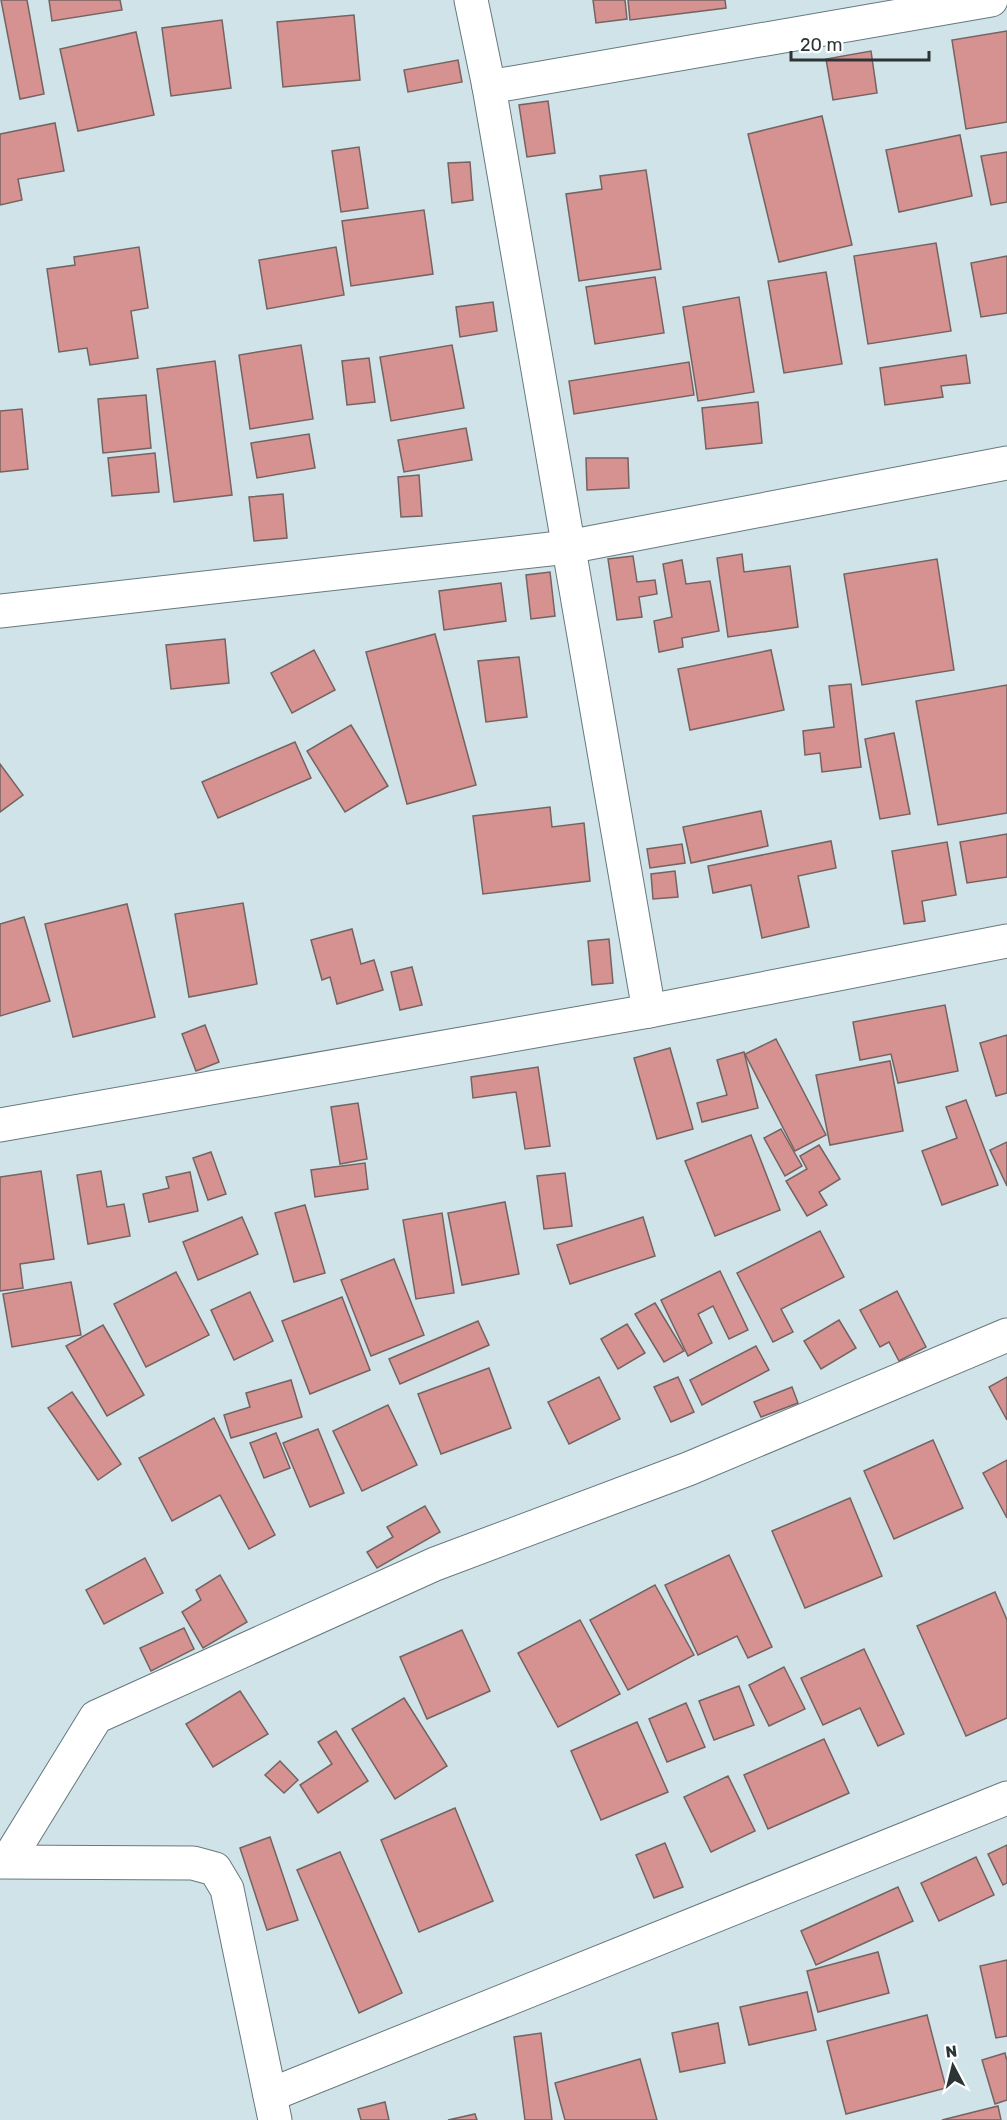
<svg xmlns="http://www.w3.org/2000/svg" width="1007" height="2120" viewBox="0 0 1007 2120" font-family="Rubik,sans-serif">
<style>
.building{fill:#d69290;stroke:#756362;stroke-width:1.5}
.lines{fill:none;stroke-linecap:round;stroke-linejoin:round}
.street-casing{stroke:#66797e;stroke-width:35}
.street{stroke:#fff;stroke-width:33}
</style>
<rect width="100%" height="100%" fill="#cfe3e9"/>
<!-- building -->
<g class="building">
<path d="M1,0H27L44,94L20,99Z"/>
<path d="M49,0H120L122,10L52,21Z"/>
<path d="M593,0H625L627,19L596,23Z"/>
<path d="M628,0H725L726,8L630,20Z"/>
<path d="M354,15L360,80L283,87L277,22Z"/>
<path d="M222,20L231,88L171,96L162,28Z"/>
<path d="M1007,31V122L966,129L952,40Z"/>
<path d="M136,32L154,115L78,131L60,49Z"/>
<path d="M871,51L877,93L833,100L826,59Z"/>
<path d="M458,60L462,82L408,92L404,70Z"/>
<path d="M548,101L555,153L527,157L519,105Z"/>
<path d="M822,116L852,245L779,262L748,134Z"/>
<path d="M55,123L64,171L18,179L22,200L0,205V134Z"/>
<path d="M960,135L972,196L899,212L886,150Z"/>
<path d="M359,147L368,208L341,212L332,151Z"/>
<path d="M1007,152V202L991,205L981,156Z"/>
<path d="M470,162L473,200L452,203L448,163Z"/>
<path d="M646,170L661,269L579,281L566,194L602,189L600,176Z"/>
<path d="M424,210L433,274L351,286L342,221Z"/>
<path d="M936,243L951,331L868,344L854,256Z"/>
<path d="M139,247L148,308L131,311L138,358L90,365L87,348L59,352L47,269L75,265L74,257Z"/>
<path d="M336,247L344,295L267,309L259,260Z"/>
<path d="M1007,256V313L981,317L971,263Z"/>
<path d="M826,272L842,364L784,373L768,281Z"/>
<path d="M655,277L664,333L595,344L586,287Z"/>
<path d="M739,297L754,392L698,401L683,307Z"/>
<path d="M493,302L497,331L460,337L456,307Z"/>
<path d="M301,345L313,419L250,429L239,355Z"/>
<path d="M452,345L464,408L391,421L380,357Z"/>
<path d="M966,355L970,383L941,386L943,397L885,405L880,368Z"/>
<path d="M369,358L375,402L347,405L342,361Z"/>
<path d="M215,361L232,495L174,502L157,369Z"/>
<path d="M689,362L694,395L574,414L569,381Z"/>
<path d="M146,395L151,448L103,453L98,399Z"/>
<path d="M758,402L762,443L706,449L702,408Z"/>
<path d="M22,409L28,469L0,472V411Z"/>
<path d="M466,428L472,460L404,472L398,440Z"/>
<path d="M309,434L315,468L257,478L251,443Z"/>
<path d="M155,453L159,492L112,496L108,458Z"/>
<path d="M586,458H628L629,488L587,490Z"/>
<path d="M419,475L422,516L401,517L398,477Z"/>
<path d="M283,494L287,538L254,541L249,497Z"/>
<path d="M742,554L744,572L790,566L798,627L728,637L717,558Z"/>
<path d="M633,556L637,582L655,580L657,594L639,597L642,617L617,620L608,559Z"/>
<path d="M937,559L954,670L862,685L844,574Z"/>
<path d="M682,560L686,584L710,581L719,631L682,638L683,647L659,652L654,621L672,617L663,564Z"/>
<path d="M550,572L555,616L531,619L526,575Z"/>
<path d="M501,583L506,621L444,630L439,591Z"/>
<path d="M435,634L476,785L407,804L366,652Z"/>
<path d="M225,639L229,683L171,689L166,645Z"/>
<path d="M314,650L335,690L292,713L271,673Z"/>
<path d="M771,650L784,710L690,730L678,669Z"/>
<path d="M519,657L527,717L486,722L478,661Z"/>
<path d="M851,684L861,767L822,772L820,753L805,755L803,731L834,727L829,686Z"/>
<path d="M1007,685V813L938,825L916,701Z"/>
<path d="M351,725L388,786L345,812L307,751Z"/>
<path d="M894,733L910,814L880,819L865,739Z"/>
<path d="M295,742L311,778L218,818L202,782Z"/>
<path d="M0,764L23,795L0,812Z"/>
<path d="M550,807L552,827L584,823L590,881L483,894L473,816Z"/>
<path d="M761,811L768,846L691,863L683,827Z"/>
<path d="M1007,834V877L967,883L960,842Z"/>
<path d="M831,841L836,868L798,876L809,927L762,938L751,885L713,893L708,866Z"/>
<path d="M947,842L956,895L922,901L925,921L904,924L892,851Z"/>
<path d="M682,844L685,863L650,868L647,849Z"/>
<path d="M675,871L678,897L653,899L651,874Z"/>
<path d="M243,903L257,984L189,997L175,914Z"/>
<path d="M127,904L155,1017L73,1037L45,924Z"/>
<path d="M24,917L50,1001L0,1016V924Z"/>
<path d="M352,929L361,964L374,960L383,990L337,1004L330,977L322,980L311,940Z"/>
<path d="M609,939L613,983L592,985L588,941Z"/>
<path d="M412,967L422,1005L400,1010L391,972Z"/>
<path d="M945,1005L958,1071L898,1083L891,1054L860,1060L853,1022Z"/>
<path d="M205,1025L219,1062L196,1071L182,1034Z"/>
<path d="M1007,1035V1093L996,1096L980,1043Z"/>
<path d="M776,1039L826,1135L795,1151L745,1054Z"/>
<path d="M670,1048L693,1129L657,1139L634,1058Z"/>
<path d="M744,1052L758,1108L702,1122L697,1103L727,1095L717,1060Z"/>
<path d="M890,1061L903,1131L830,1145L816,1075Z"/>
<path d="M538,1067L550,1146L525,1149L516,1092L473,1098L471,1077Z"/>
<path d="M966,1100L998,1185L942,1205L922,1151L957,1138L946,1107Z"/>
<path d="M358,1103L367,1159L340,1164L331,1107Z"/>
<path d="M781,1129L802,1166L785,1176L764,1138Z"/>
<path d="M751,1135L780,1210L715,1236L685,1161Z"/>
<path d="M1007,1142V1186L990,1150Z"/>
<path d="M819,1145L840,1179L819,1192L827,1205L807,1216L786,1181L807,1169L800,1156Z"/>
<path d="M211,1152L226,1194L208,1200L193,1158Z"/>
<path d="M365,1163L368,1189L315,1197L311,1170Z"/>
<path d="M41,1171L54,1259L20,1264L23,1288L0,1291V1177Z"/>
<path d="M101,1171L107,1207L124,1204L130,1236L88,1244L77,1175Z"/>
<path d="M190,1172L198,1211L149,1222L143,1194L169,1188L166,1177Z"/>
<path d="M565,1173L572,1226L544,1229L537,1176Z"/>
<path d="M505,1202L519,1274L462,1285L448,1213Z"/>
<path d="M305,1205L325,1273L294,1282L275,1213Z"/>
<path d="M442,1213L454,1293L416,1299L403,1220Z"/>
<path d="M242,1217L258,1254L198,1280L183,1242Z"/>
<path d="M643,1217L655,1256L570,1284L557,1245Z"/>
<path d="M820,1231L844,1277L781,1309L793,1332L773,1342L737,1273Z"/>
<path d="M394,1259L424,1335L371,1356L341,1280Z"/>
<path d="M720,1271L748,1330L729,1339L713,1306L698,1314L712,1343L688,1356L661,1300Z"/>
<path d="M176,1272L209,1335L146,1367L114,1304Z"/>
<path d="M71,1282L81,1335L12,1347L3,1294Z"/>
<path d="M897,1291L926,1347L899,1361L889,1342L880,1347L860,1310Z"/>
<path d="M250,1292L273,1341L234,1360L211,1310Z"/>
<path d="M342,1297L370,1370L310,1394L282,1321Z"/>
<path d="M655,1303L684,1351L664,1362L635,1314Z"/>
<path d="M839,1320L856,1348L821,1369L804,1341Z"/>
<path d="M478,1321L489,1345L400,1384L389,1359Z"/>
<path d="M627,1324L645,1353L618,1369L601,1339Z"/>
<path d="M103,1325L144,1395L107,1416L66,1346Z"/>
<path d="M756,1346L769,1370L702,1405L690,1380Z"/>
<path d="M489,1368L511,1428L441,1454L418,1394Z"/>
<path d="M599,1377L620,1419L569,1444L548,1402Z"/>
<path d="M678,1377L694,1412L671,1422L654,1387Z"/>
<path d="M1007,1377V1420L989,1387Z"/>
<path d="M291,1380L302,1417L231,1438L224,1415L250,1407L246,1393Z"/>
<path d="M792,1387L798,1403L761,1417L754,1402Z"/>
<path d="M72,1392L121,1464L98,1480L48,1408Z"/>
<path d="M388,1405L417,1465L362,1491L333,1431Z"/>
<path d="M214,1418L275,1535L249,1549L220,1495L172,1521L139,1458Z"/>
<path d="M318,1429L344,1493L310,1507L283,1443Z"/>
<path d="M276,1433L290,1468L264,1478L250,1443Z"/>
<path d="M933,1440L963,1508L894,1539L864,1471Z"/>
<path d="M1007,1460V1518L983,1473Z"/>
<path d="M850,1498L882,1576L805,1608L772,1531Z"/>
<path d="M425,1506L440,1532L377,1568L367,1552L393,1537L387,1527Z"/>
<path d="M729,1555L772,1647L748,1658L737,1636L698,1655L665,1585Z"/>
<path d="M145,1558L163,1593L104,1624L86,1590Z"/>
<path d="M220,1575L247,1622L203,1648L182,1612L201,1600L196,1590Z"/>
<path d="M655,1585L694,1655L628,1690L590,1620Z"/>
<path d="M995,1592L1007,1620V1718L966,1736L917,1626Z"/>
<path d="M580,1620L620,1694L558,1727L518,1653Z"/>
<path d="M184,1628L194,1649L151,1671L140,1648Z"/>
<path d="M462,1630L490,1691L427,1719L400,1657Z"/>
<path d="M864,1649L904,1734L878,1746L860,1708L823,1725L801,1678Z"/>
<path d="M784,1667L805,1709L769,1726L749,1685Z"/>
<path d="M739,1686L754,1725L714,1740L699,1701Z"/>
<path d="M240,1691L268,1734L213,1767L186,1724Z"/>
<path d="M404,1698L447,1766L395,1799L352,1729Z"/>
<path d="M686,1703L705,1747L667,1762L649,1719Z"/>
<path d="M637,1722L668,1792L601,1820L571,1751Z"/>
<path d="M336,1731L368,1781L318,1813L300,1785L332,1764L318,1742Z"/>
<path d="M824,1739L849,1793L768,1829L744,1775Z"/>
<path d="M280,1761L298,1780L284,1793L265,1775Z"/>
<path d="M728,1776L755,1831L711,1852L684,1797Z"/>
<path d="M455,1808L493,1901L419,1932L381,1840Z"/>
<path d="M270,1837L298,1920L267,1930L240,1848Z"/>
<path d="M665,1843L683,1887L654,1898L636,1855Z"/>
<path d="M1007,1845V1883L1003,1885L988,1854Z"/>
<path d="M340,1852L402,1993L359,2013L297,1870Z"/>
<path d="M976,1857L994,1895L939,1921L921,1883Z"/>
<path d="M898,1887L913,1921L816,1965L801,1931Z"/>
<path d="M878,1952L889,1993L818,2012L807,1971Z"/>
<path d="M1007,1960V2036L996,2038L980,1966Z"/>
<path d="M807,1992L816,2030L749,2045L740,2007Z"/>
<path d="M927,2015L946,2088L846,2114L827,2041Z"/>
<path d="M718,2023L725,2063L680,2072L672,2033Z"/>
<path d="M541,2033L552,2120H525L514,2037Z"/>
<path d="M1005,2053L1007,2061V2100L995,2104L982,2060Z"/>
<path d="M640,2059L657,2120H565L555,2083Z"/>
<path d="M385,2102L389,2120H361L358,2109Z"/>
<path d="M998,2106L1001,2120H942Z"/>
<path d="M475,2114L477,2120H448Z"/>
</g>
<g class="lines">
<defs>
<g id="street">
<path d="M471,0L489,87L649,1011"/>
<path d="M489,87L991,0"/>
<path d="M0,611L568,547L1007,463"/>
<path d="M0,1125L649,1011L1007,941"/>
<path d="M8,1860L96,1717L435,1564L688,1469L1007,1335"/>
<path d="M0,1862L193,1863L215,1869L227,1889L275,2120"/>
<path d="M270,2095L1007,1798"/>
</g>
</defs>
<!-- street casing -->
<use href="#street" class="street-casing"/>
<!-- street -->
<use href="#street" class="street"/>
</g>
<!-- north arrow -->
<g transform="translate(953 2066) rotate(353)" stroke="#ffffff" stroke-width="4.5" paint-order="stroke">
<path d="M0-4.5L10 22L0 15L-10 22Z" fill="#2c3436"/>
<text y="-9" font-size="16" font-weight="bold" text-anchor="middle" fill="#2c3436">N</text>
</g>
<!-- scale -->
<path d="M791 51v9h138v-9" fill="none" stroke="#2c3436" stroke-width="3"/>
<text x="800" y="51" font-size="18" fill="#2c3436" stroke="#ffffff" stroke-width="4.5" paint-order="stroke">20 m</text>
</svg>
